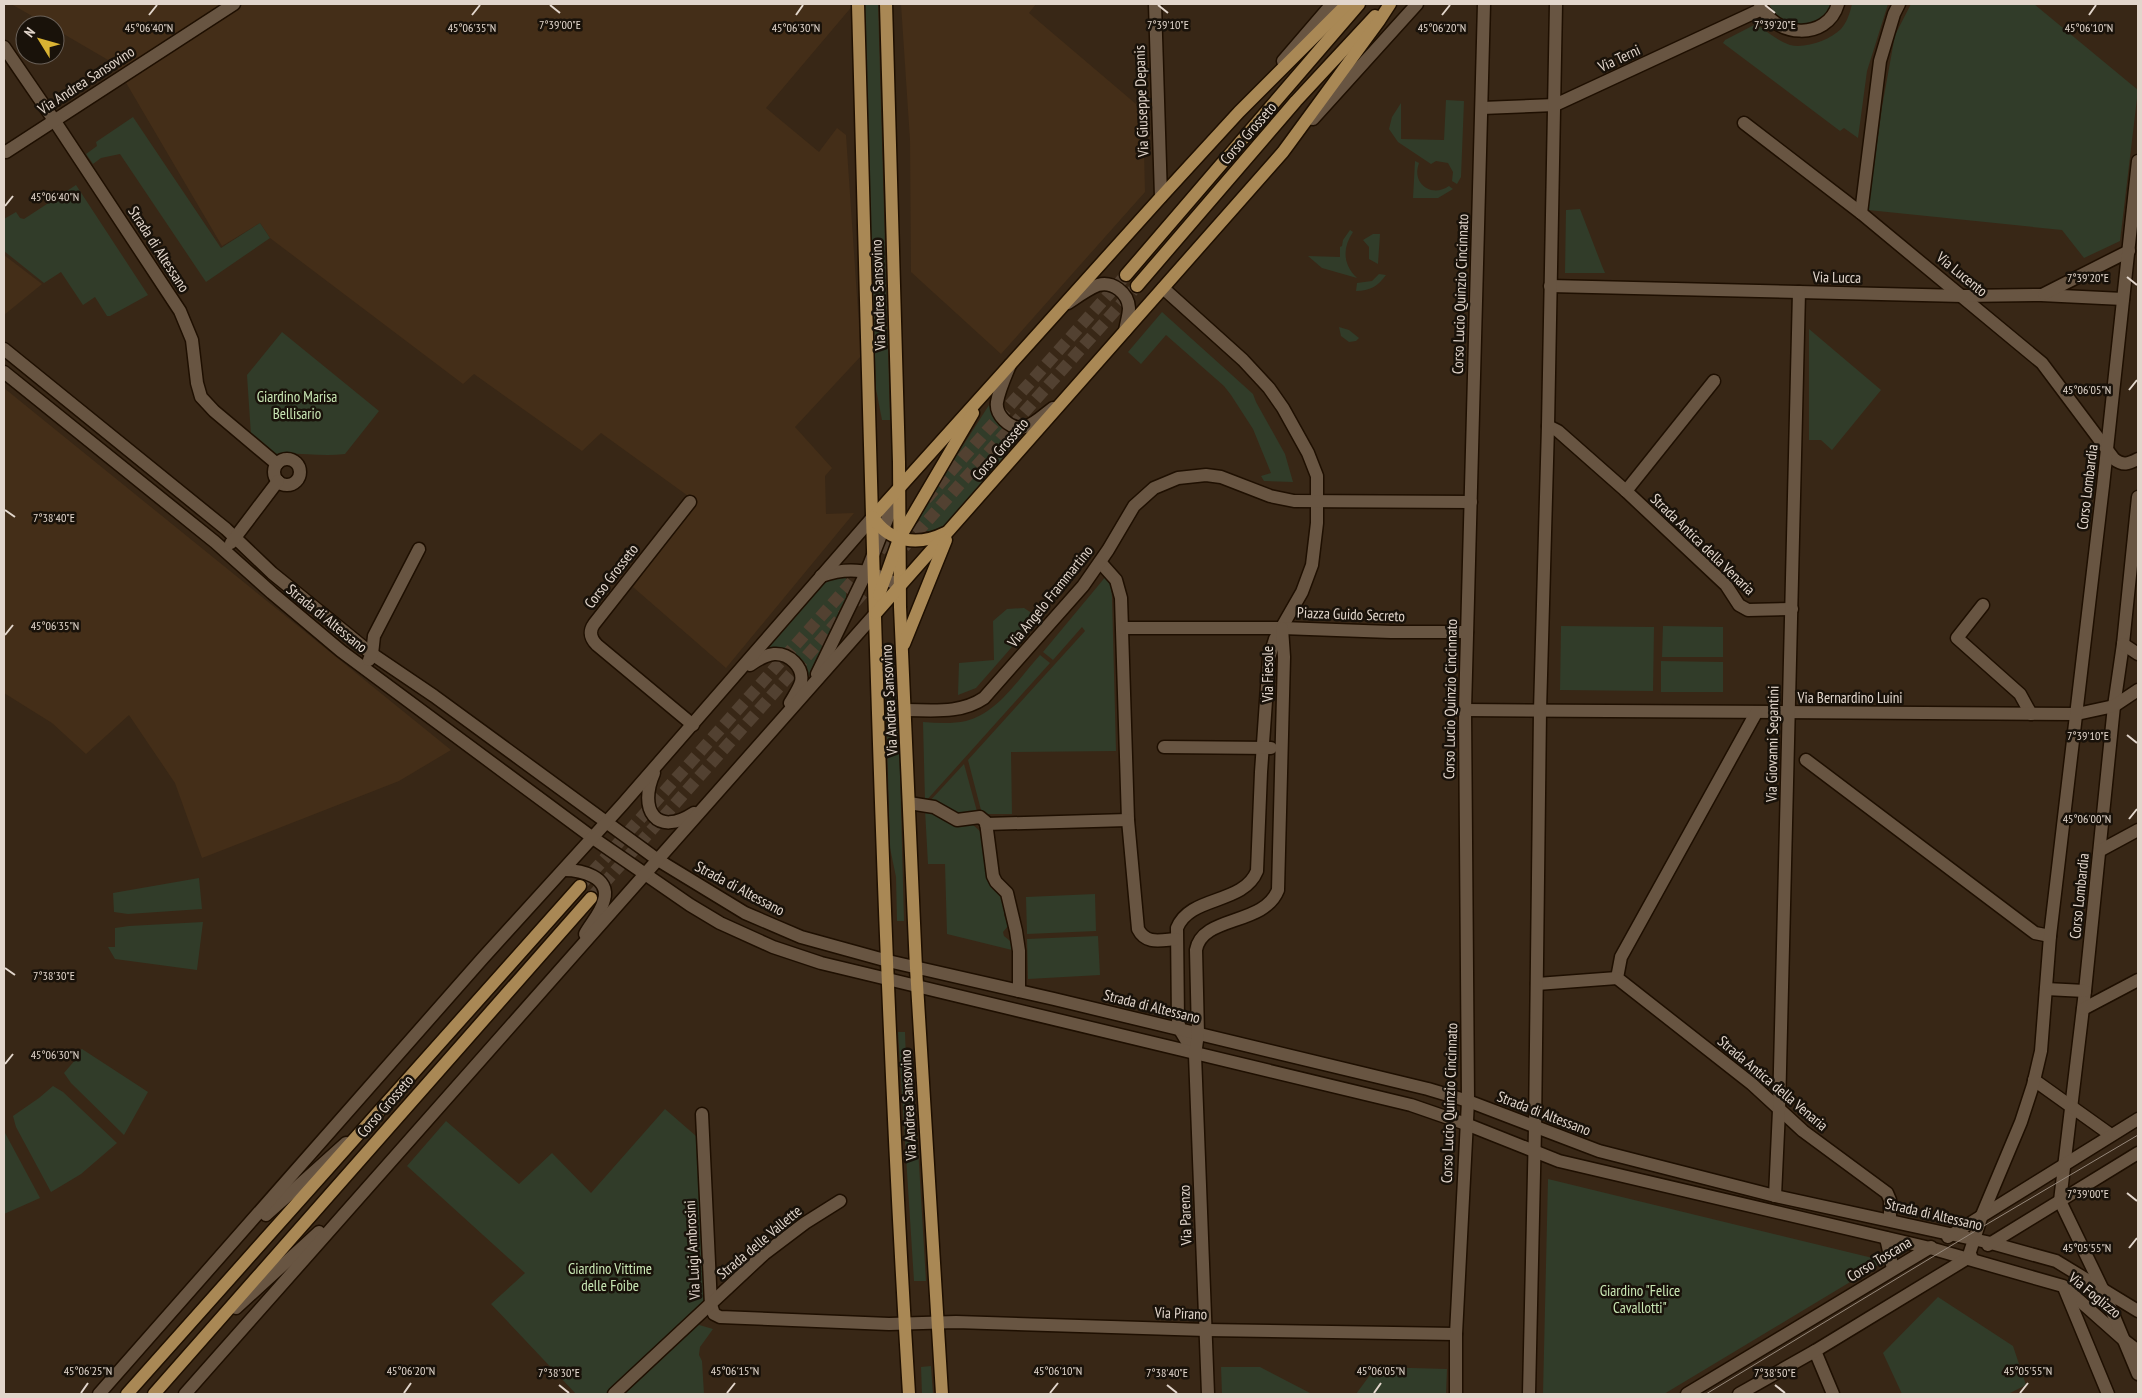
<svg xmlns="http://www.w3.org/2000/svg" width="2142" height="1398" viewBox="0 0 2142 1398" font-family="'PT Sans Narrow',sans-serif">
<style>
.built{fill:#442e18}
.green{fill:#313c29}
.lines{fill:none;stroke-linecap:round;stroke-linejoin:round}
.major-tunnel{stroke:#524131;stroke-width:12;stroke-dasharray:12 6;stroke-linecap:butt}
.minor-casing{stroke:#1e0f01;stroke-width:15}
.major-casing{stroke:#1e0f01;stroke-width:15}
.minor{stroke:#685542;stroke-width:12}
.major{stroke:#a98855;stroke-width:12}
.tram{stroke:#96887b;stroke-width:1}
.ticks{fill:none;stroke:#e2d6cc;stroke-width:2}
.labels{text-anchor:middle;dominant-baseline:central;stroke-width:5;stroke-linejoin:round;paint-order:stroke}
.street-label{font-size:15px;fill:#e2d6cc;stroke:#19120a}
.park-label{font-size:15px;fill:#c9e7b4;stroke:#19120a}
.ticks-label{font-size:12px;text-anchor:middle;fill:#e2d6cc;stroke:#19120a;stroke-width:5;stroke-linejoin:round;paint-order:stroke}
</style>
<rect width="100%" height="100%" fill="#382716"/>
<!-- built -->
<g class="built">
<path d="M11,4H854L766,108L819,152L837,128L846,135L861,356L795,427L832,468L825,476L826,514L854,513L726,668L633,587L695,501L601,433L582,451L474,374L463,384L270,238L260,223L222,246L115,64L55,29V25H48Z"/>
<path d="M901,4H1036L1029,13L1143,110L1145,192L1001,354L911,272L910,140Z"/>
<path d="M4,255L42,284L4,315Z"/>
<path d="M4,388L451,750L399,781L202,858L175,783L129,715L86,754L52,723L4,693Z"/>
</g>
<!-- green -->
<g class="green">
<path d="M864,4H878L890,420H882L876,389Z"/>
<path d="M1769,4H1832C1818,33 1783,32 1769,4Z"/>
<path d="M1852,4H1888L1867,71L1858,138L1844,128L1840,131L1723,43L1725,40L1756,24C1766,31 1778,41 1790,45C1805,49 1830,40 1841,29C1847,22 1850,13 1852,4Z"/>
<path d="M1911,4H2034L2138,90L2120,241L2084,258L2062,230L1868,210L1882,107L1895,35Z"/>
<path d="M1446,100L1464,101L1461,177L1457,184L1452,181L1453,172L1448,163L1436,161L1431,164L1398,142L1389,129L1392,117L1401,103V139L1444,140Z"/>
<path d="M133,117L221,248L260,223L270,238L206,282L120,154L101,158L93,164L86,154L97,146L96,142Z"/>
<path d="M1415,161L1419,163C1411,184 1432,198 1449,186L1453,189L1438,198H1413Z"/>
<path d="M76,185L148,295L110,316H107L95,297L83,305L61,272L44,283L4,251V219L16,212L20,218L24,219Z"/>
<path d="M1580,209L1602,266L1605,273H1565L1566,210Z"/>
<path d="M1350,230L1353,232C1342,248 1343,265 1357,278L1322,268L1308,256L1340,257V247L1342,246L1343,240Z"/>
<path d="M1373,234H1380L1378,264L1369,259V247L1363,240Z"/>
<path d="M1379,274L1386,275C1378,286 1370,291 1356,291L1357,283L1372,281Z"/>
<path d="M1162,312L1253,394L1256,402L1285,454L1293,482L1264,481L1261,476L1271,473L1253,429L1231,395L1224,386L1166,335L1141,364L1128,352Z"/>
<path d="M1339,327L1349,330L1359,338L1356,341L1349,342L1341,336Z"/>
<path d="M1809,329L1881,390L1832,450L1821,440H1809Z"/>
<path d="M282,332L379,411L345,454C321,457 298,452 274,454L251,435L247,375Z"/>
<path d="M989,405C993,423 1004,431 1022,434L949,524C939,530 932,533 920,530L919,514Z"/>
<path d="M1107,575L1111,586L1112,597L1116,751L1011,752L1012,814H982L968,760L1085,631L1082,627L1053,660L1043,652Z"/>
<path d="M836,577H846V599L807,680L785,650L777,648L766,649L823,584Z"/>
<path d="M1024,608L1038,617L976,688L958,695L959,663L994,660L993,621L1007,609Z"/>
<path d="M1561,626L1654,627L1653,691L1560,690Z"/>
<path d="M1663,626L1723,627V657H1662Z"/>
<path d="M1040,655L1050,663L925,802L923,722C937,723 952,724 966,721C998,713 1019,678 1040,655Z"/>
<path d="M1661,661L1723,662V692H1661Z"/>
<path d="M892,671L898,697L904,921H897L896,877L890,848L885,672Z"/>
<path d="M964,764L978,815L957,817L929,802Z"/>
<path d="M925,810L972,824L982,833L985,839V867L1005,904L1004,915L1008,926L1003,932L1004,936L1015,945L1016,951L947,934L945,864H928Z"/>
<path d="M199,878L202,909L128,914L114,912L113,893Z"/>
<path d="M1095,894L1096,931L1027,934L1026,897Z"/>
<path d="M203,922L197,970L115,959L108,947H115V928L129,926Z"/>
<path d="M1098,936L1100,975L1028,979L1027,939Z"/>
<path d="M898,1032H905L907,1087L917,1131L926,1281H914Z"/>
<path d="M82,1049L148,1092L124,1135L71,1083L64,1073L76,1059L70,1054Z"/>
<path d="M53,1086L63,1092L117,1143L81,1174L51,1192L16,1127L13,1116L39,1098Z"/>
<path d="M665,1109L696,1136L708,1303L607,1394H576L491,1304L525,1273L407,1166L446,1121L519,1184L552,1153L591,1193Z"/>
<path d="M4,1131L40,1198L4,1214Z"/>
<path d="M1548,1179L1885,1261L1664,1394H1543Z"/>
<path d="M1938,1297L2013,1346L2026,1385L2008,1394H1902L1883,1353Z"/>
<path d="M696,1324L713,1329L700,1347L699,1355L702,1361L704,1394H619Z"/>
<path d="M931,1366L933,1394H922L921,1367Z"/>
<path d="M1221,1367H1260L1312,1394H1222Z"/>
<path d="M1376,1367L1447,1369L1446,1394H1356Z"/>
</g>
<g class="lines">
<!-- major-tunnel -->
<g class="major-tunnel">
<path d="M926,499L1126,275"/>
<path d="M904,547L1137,286"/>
<path d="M580,886L899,529"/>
<path d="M591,898L879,575"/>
</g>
<defs>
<g id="minor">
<path d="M1155,4L1161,197"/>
<path d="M1760,4C1773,37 1827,42 1838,4"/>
<path d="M4,47L54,120L180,311L192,340L197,383L201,397L214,411L277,464"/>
<path d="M1283,61L1332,4"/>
<path d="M1482,108L1555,105L1762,9"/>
<path d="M1313,119L1417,4"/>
<path d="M1744,123L1861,213L2042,363L2114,459C2123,466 2128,464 2138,459"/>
<path d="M6,152L234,4"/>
<path d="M1861,213L1880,61L1894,14L1899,4"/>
<path d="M1550,286L1963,296L2041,295L2123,299"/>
<path d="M1163,288L1243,360L1269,388L1283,408L1308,453L1317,476V523L1312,565L1302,592L1275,639L1269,658L1261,772L1257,871C1243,905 1190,895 1177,928L1178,1020L1180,1030L1195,1055"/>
<path d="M2044,294L2129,251"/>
<path d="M1068,303C1077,297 1088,289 1098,285C1113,281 1128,293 1129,308C1129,315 1126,324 1125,331"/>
<path d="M4,349L226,529L272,573L372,654L434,696L658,860L745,913L801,937L888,961L1054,999L1428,1089L1468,1101L1599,1151L1775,1196L1991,1243L2056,1261L2138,1311"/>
<path d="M1010,365C1005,377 999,390 997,402C996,409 999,415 1004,420C1022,438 1037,420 1053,408"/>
<path d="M4,372L215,542L272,593L341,651L593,838L690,905L720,923L773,947L821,963L1411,1105L1466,1124L1559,1161L1930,1248L2063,1286L2125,1341L2138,1351"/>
<path d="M1548,426L1558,431L1626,491L1726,585L1739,605L1748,610L1792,609"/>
<circle cx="287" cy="472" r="13"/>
<path d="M1626,491L1714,381"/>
<path d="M2138,497L2123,644L2114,706L2085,991L2060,1201L2103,1290L2138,1374"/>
<path d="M690,502L594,624C589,631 590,638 597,645L693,725"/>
<path d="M231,543L278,481"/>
<path d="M1100,562L1116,580L1121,598L1128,820L1138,929C1146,945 1161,940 1176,939"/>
<path d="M821,576C852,565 872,571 900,586"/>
<path d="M1983,605L1957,638L2020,694L2031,714"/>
<path d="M1123,628H1282L1391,632H1467"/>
<path d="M2123,644L2138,654"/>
<path d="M369,660L372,654L374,636L419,549"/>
<path d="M750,665C757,660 765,655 774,654C789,653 804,667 801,682C799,689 794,696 790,703"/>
<path d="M817,674L866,573L899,489"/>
<path d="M906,710C932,710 961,714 984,698L1083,586L1108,550L1134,506L1154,488L1178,478L1206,475L1221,477L1270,496L1294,501L1471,502"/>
<path d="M1465,710L2077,714L2114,706L2138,690"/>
<path d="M1756,713L1621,957L1617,978L1752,1084L1803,1131L1887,1193L1890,1200V1220"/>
<path d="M1164,747L1271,748"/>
<path d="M1806,760L2035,933L2050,936"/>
<path d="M654,773C638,809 656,838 694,813"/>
<path d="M909,803L934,807L957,820L980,817L986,822L993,876L996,882L1007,893L1016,931L1019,951V991"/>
<path d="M986,824L1128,820"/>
<path d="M2101,850L2138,830"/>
<path d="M564,870C581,870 611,877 604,900C601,913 591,923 585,934"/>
<path d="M1537,984L1617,978"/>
<path d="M2046,989L2085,991"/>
<path d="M2083,1009L2138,980"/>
<path d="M2034,1080L2111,1135"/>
<path d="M702,1114L711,1305L714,1314L720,1317L889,1324L956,1322L1206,1330L1456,1334"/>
<path d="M1775,1196L1779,1110L1799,292"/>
<path d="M266,1215L346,1143"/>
<path d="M1948,1237L2138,1119"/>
<path d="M1886,1238L1893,1269"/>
<path d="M1988,1245L2138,1153"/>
<path d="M1968,1258L1982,1215L2021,1122L2033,1085L2041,1051L2050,936L2103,486L2138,161"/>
<path d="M2065,1290L2108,1394"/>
<path d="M236,1308L319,1232"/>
<path d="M1815,1351L1833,1394"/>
<path d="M99,1394L482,959L622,805L873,517"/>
<path d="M185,1394L876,613"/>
<path d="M614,1394L764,1254L805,1223L840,1201"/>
<path d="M1208,1394L1195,1055L1198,1034L1196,950C1202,915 1264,926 1278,890L1284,657L1282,628"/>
<path d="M1456,1394V1334L1468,1101L1465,710L1484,4"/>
<path d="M1529,1394L1535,1128L1540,711L1548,426L1556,4"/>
<path d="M1687,1394L1931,1247"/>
<path d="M1739,1394L1815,1351L1971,1256"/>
</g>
<g id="major">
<path d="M858,4C871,467 880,931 909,1394"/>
<path d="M886,4L899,462L900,607L916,968L942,1394"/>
<path d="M1126,275L1359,4"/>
<path d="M1137,286L1296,101L1375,16"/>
<path d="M873,517L1161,197L1239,112L1347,4"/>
<path d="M873,517C889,543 919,546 945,533"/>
<path d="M879,595L899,539L973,413"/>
<path d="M876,613L1283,152L1379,21L1390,4"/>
<path d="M904,644L946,540"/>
<path d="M127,1394L580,886"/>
<path d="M154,1394L591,898"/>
</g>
</defs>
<!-- minor casing -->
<use href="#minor" class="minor-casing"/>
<!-- major casing -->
<use href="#major" class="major-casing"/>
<!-- minor -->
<use href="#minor" class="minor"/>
<!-- major -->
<use href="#major" class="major"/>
<!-- tram -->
<path class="tram" d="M1706,1394L1977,1230L2138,1135"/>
</g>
<!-- ticks -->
<path class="ticks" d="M550,5L560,13M1158,5L1168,13M1765,5L1775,13M149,15L157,5M472,15L480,5M796,15L803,5M1442,15L1450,5M2089,15L2096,5M5,206L13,196M2127,277L2137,285M2129,390L2137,380M5,510L15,517M5,635L13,625M2127,735L2137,743M2129,819L2137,809M5,968L15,975M5,1064L13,1054M2127,1193L2137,1201M2129,1248L2137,1238M559,1385L569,1393M1167,1385L1177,1393M1775,1385L1785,1393M81,1393L88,1383M404,1393L411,1383M727,1393L735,1383M1050,1393L1058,1383M1374,1393L1381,1383M2020,1393L2028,1383"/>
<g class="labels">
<!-- street labels -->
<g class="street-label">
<text transform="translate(1619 58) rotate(-25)">Via Terni</text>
<text transform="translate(86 80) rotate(-33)">Via Andrea Sansovino</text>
<text transform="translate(1141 101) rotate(-92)">Via Giuseppe Depanis</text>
<text transform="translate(1248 133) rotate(-49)">Corso Grosseto</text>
<text transform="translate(159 249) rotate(57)">Strada di Altessano</text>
<text transform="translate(1962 274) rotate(39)">Via Lucento</text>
<text transform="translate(1837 277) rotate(1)">Via Lucca</text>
<text transform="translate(1460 294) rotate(-88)">Corso Lucio Quinzio Cincinnato</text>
<text transform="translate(878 295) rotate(-92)">Via Andrea Sansovino</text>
<text transform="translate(1000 449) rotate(-49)">Corso Grosseto</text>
<text transform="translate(2087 487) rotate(-83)">Corso Lombardia</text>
<text transform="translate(1703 544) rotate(44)">Strada Antica della Venaria</text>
<text transform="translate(611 576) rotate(-52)">Corso Grosseto</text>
<text transform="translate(1050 596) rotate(-51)">Via Angelo Frammartino</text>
<text transform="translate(1351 614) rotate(2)">Piazza Guido Secreto</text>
<text transform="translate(327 618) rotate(39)">Strada di Altessano</text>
<text transform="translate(1267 674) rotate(-90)">Via Fiesole</text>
<text x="1850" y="697">Via Bernardino Luini</text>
<text transform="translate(1450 699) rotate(-89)">Corso Lucio Quinzio Cincinnato</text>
<text transform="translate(889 700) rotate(-93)">Via Andrea Sansovino</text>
<text transform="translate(1772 744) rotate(-89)">Via Giovanni Segantini</text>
<text transform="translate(740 888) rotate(28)">Strada di Altessano</text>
<text transform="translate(2079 896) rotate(-84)">Corso Lombardia</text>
<text transform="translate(1152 1006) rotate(14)">Strada di Altessano</text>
<text transform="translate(1773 1083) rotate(40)">Strada Antica della Venaria</text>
<text transform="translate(1449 1103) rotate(-88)">Corso Lucio Quinzio Cincinnato</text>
<text transform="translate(908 1105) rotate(-93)">Via Andrea Sansovino</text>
<text transform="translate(385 1106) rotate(-49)">Corso Grosseto</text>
<text transform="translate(1544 1113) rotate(21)">Strada di Altessano</text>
<text transform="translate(1934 1214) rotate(13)">Strada di Altessano</text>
<text transform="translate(1185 1215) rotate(-92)">Via Parenzo</text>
<text transform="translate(759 1242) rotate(-40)">Strada delle Vallette</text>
<text transform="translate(692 1250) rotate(-93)">Via Luigi Ambrosini</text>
<text transform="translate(1879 1259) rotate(-31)">Corso Toscana</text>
<text transform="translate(2095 1295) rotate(39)">Via Foglizzo</text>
<text transform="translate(1181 1313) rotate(2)">Via Pirano</text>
</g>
<!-- park labels -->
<g class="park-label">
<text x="297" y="396">Giardino Marisa<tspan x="297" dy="17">Bellisario</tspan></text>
<text x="610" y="1268">Giardino Vittime<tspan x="610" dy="17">delle Foibe</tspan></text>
<text x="1640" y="1290">Giardino "Felice<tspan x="1640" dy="17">Cavallotti"</tspan></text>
</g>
</g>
<g class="ticks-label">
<text x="560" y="29">7°39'00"E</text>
<text x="1168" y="29">7°39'10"E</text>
<text x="1775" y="29">7°39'20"E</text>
<text x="149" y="32">45°06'40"N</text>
<text x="472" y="32">45°06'35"N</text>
<text x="796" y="32">45°06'30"N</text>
<text x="1442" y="32">45°06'20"N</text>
<text x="2089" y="32">45°06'10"N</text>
<text x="55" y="201">45°06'40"N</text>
<text x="2088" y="282">7°39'20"E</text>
<text x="2087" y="394">45°06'05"N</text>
<text x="54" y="522">7°38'40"E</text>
<text x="55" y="630">45°06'35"N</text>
<text x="2088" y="740">7°39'10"E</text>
<text x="2087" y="823">45°06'00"N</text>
<text x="54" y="980">7°38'30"E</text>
<text x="55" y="1059">45°06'30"N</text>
<text x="2088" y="1198">7°39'00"E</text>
<text x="2087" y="1252">45°05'55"N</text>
<text x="88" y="1375">45°06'25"N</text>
<text x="411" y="1375">45°06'20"N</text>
<text x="735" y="1375">45°06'15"N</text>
<text x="1058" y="1375">45°06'10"N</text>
<text x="1381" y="1375">45°06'05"N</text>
<text x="2028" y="1375">45°05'55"N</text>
<text x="559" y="1377">7°38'30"E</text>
<text x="1167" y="1377">7°38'40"E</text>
<text x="1775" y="1377">7°38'50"E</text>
</g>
<!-- border -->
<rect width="2142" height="1398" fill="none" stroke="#e2d6cc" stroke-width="10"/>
<!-- north arrow -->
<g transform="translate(40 40) rotate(307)"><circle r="24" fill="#19120a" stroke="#696058"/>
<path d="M0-4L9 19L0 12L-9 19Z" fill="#dab333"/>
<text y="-8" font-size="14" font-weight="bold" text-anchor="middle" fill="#e2d6cc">N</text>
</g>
</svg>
